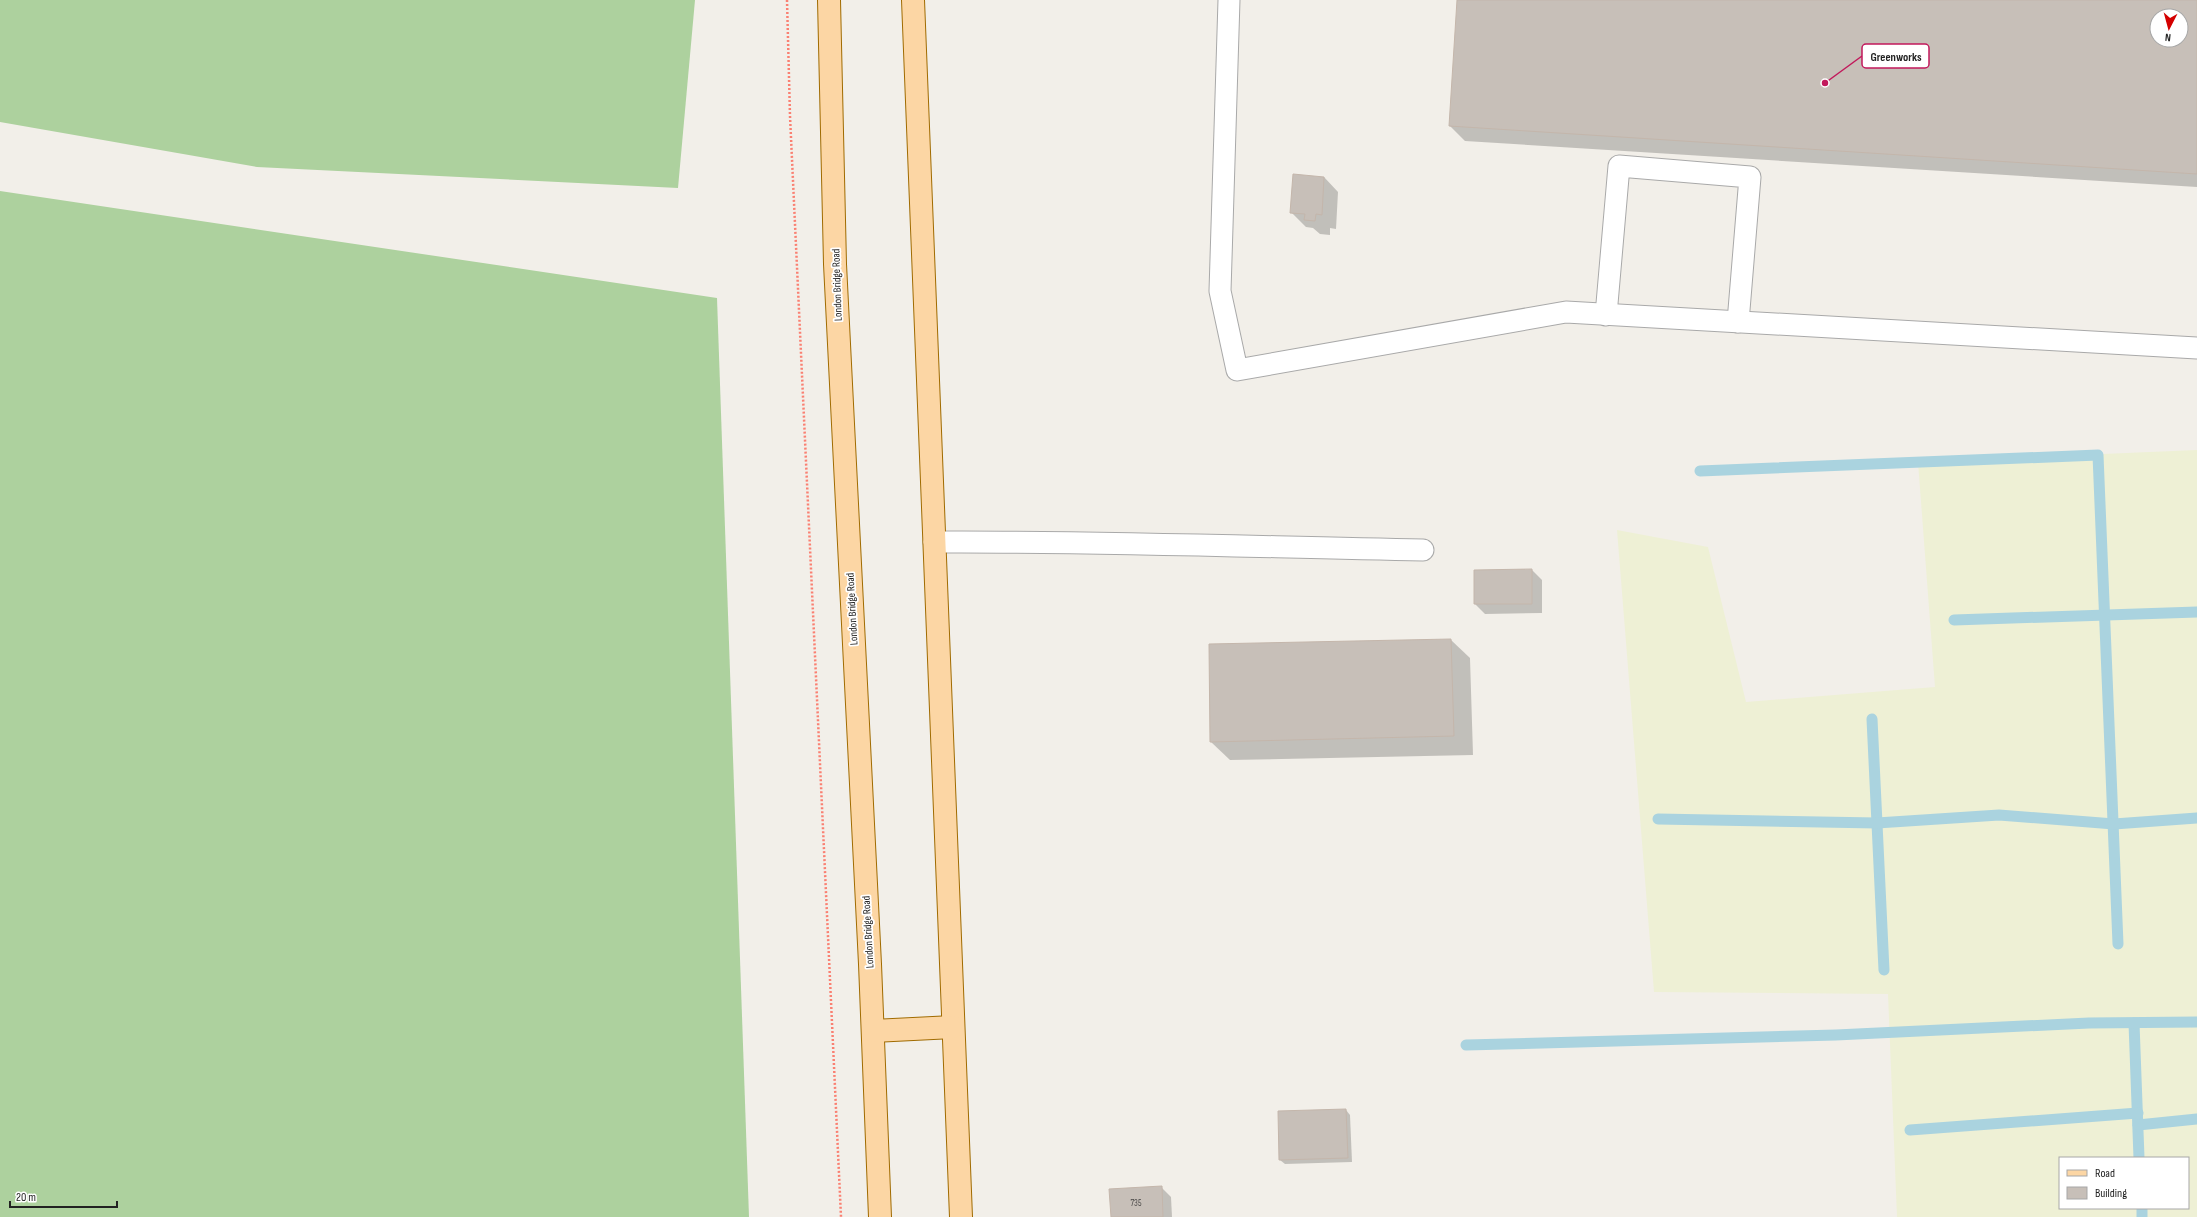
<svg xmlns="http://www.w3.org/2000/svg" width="2197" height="1217" viewBox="0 0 2197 1217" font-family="'Sofia Sans Condensed',sans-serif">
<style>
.farmland{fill:#eef0d5;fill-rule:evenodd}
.forest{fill:#add19e}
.shadow{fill:#0003;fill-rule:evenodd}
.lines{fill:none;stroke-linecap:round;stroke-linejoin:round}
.stream{stroke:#aad3df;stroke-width:11}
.building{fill:#c7bfb8;stroke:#c4b6ab;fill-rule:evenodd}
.service-casing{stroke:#a9a9a9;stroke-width:23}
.primary-casing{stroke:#a06b00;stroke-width:24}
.path{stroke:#fa8072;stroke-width:2.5;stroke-dasharray:2 2;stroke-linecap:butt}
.service{stroke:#fff;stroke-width:21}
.primary{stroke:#fcd6a4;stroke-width:22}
.labels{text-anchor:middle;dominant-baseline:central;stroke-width:3.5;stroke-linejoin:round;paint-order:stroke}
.number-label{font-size:9px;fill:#4b4948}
.street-label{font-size:11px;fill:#222;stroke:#fff}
.leader{fill:none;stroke:#c2185b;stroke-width:1.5}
.callout-dot{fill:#c2185b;stroke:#fff;stroke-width:1.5}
.callout{fill:#fff;stroke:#c2185b;stroke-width:1.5}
.callout-label{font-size:12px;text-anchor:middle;font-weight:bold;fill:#222}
</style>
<rect width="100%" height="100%" fill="#f2efe9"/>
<!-- farmland -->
<path class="farmland" d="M2197,450V1217H1897L1888,994L1654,992L1617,530L1708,547L1746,702L1935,687L1918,462ZM2060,1158H2188V1208H2060Z"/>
<!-- forest -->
<g class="forest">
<path d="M0,0H695L678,188L257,167L0,122Z"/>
<path d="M0,191L717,298L749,1217H0Z"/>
</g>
<!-- shadow -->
<g class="shadow">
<path d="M1458,0H2197V187L1465,141L1450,126ZM2157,16H2181V40H2157Z"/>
<path d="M1324,177L1338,192L1336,229L1330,228V235L1320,234L1313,228L1306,227L1291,212Z"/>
<path d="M1532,570L1542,580V613L1485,614L1475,604Z"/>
<path d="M1451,640L1470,658L1473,755L1230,760L1211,742Z"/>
<path d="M1346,1110L1350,1115L1352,1162L1285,1164L1280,1160Z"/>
<path d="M1161,1187L1171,1197L1172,1217H1112Z"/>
</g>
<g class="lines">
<!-- stream -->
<g class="stream">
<path d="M1700,471L2098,455L2118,944"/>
<path d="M1954,620L2197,612"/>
<path d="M1872,719L1884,970"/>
<path d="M1658,819L1877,823L1999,815L2114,824L2197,818"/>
<path d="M2134,1023L2139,1158"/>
<path d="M1466,1045L1836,1035L2089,1023L2197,1022"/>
<path d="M2138,1125L2197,1119"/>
<path d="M1910,1130L2138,1113"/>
<path d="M2142,1208V1217"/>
</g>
</g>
<!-- building -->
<g class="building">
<path d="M1457,0H2197V174L1449,126ZM2157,16H2181V40H2157Z"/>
<path d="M1293,174L1324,177L1322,215L1316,214L1315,221L1304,220L1305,214L1290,213Z"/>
<path d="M1532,569V604H1474V570Z"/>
<path d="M1451,639L1454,736L1210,742L1209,644Z"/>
<path d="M1346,1109L1348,1158L1279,1160L1278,1111Z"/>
<path d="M1162,1186L1163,1217H1111L1109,1189Z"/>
</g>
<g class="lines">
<defs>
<g id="service">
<path d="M1229,0L1220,291L1237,370L1566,312L2197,348"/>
<path d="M1606,315L1619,166L1750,177L1738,322"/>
<path d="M934,542C1097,541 1260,547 1423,550"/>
</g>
<g id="primary">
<path d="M829,0L835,264L870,964L880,1217"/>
<path d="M913,0L961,1217"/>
<path d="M873,1031L953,1027"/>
</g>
</defs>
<!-- service casing -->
<use href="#service" class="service-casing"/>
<!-- primary casing -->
<use href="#primary" class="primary-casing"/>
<!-- path -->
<path class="path" d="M787,0L790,116L841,1217"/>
<!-- service -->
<use href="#service" class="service"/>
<!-- primary -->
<use href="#primary" class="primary"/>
</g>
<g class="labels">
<!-- number labels -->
<g class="number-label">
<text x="1136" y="1203">735</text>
</g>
<!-- street labels -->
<g class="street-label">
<text transform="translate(837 285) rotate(-92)">London Bridge Road</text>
<text transform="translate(852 609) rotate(-93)">London Bridge Road</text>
<text transform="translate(868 932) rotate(-93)">London Bridge Road</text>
</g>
</g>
<!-- callouts -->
<path class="leader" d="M1825 83L1862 56"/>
<circle class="callout-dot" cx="1825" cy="83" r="4"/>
<rect class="callout" x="1862" y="44" width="67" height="24" rx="4"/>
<g class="callout-label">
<text x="1896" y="61">Greenworks</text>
</g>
<!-- legend -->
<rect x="2059" y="1157" width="130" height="52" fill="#ffffff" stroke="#a7a7a7"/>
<rect x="2067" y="1170" width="20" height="6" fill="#fcd6a4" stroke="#a7a7a7"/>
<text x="2095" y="1177" font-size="12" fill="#222222">Road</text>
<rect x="2067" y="1187" width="20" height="12" fill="#c7bfb8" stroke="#a7a7a7"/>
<text x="2095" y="1197" font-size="12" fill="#222222">Building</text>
<!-- north arrow -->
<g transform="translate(2169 28) rotate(186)"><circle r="19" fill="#ffffff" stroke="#a7a7a7"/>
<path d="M0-3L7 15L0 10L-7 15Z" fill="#d40000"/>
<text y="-6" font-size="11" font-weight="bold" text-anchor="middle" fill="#222222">N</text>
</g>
<!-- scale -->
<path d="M10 1201v6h107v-6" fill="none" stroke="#222222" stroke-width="2"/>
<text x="16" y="1201" font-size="12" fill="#222222" stroke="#ffffff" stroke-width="3" paint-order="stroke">20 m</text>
</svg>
